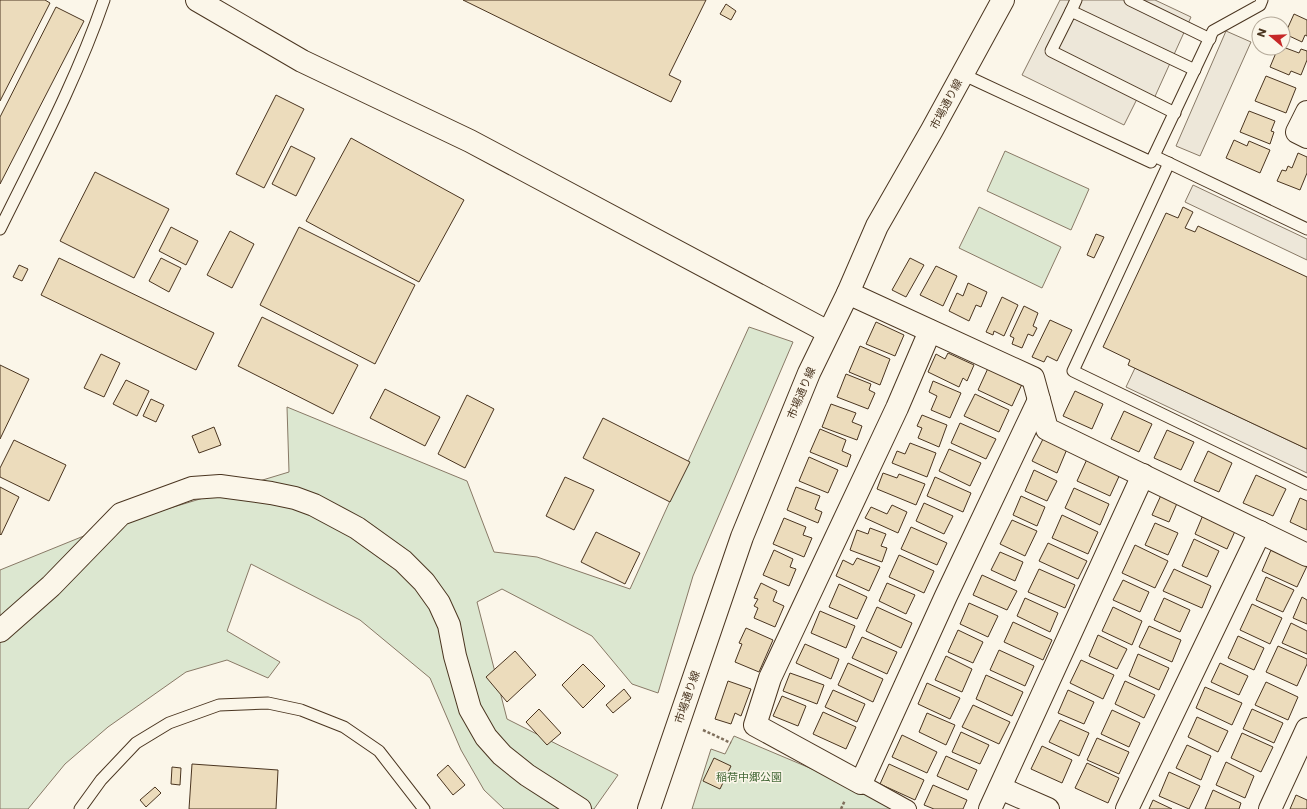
<svg xmlns="http://www.w3.org/2000/svg" width="1307" height="809" viewBox="0 0 1307 809" font-family="Poppins,'Noto Sans JP',sans-serif">
<style>
.green{fill:#dce7d0;stroke:#887966}
.parking{fill:#ede7d9;stroke:#887966}
.building{fill:#ecdcbc;stroke:#4a3520}
.lines{fill:none;stroke-linecap:round;stroke-linejoin:round}
.service-casing{stroke:#4a3520;stroke-width:13}
.pedestrian-casing{stroke:#4a3520;stroke-width:18}
.minor-casing{stroke:#4a3520;stroke-width:24}
.tertiary-casing{stroke:#4a3520;stroke-width:24}
.path{stroke:#7f6f5c;stroke-width:2.5;stroke-dasharray:3 2;stroke-linecap:butt}
.service{stroke:#fbf6e9;stroke-width:11}
.pedestrian{stroke:#fbf6e9;stroke-width:16}
.minor{stroke:#fbf6e9;stroke-width:22}
.tertiary{stroke:#fbf6e9;stroke-width:22}
.labels{text-anchor:middle;dominant-baseline:central;stroke-width:3;stroke-linejoin:round;paint-order:stroke}
.street-label{font-size:11px;fill:#4a3520;stroke:#fbf6e9}
.park-label{font-size:11px;fill:#436837;stroke:#fbf6e9}
</style>
<rect width="100%" height="100%" fill="#fbf6e9"/>
<!-- green -->
<g class="green">
<path d="M1005,151L1089,189L1071,230L987,191Z"/>
<path d="M979,207L1061,247L1042,288L959,248Z"/>
<path d="M749,327L793,342L693,576L658,693L632,684L592,636L502,589L477,602L507,719L618,775L594,809H504L484,790L461,750L430,678L360,620L251,564L227,631L280,662L268,678L227,660L186,672L108,727L65,764L28,809H0V570L101,529L289,472L287,407L467,481L494,552L537,557L630,589Z"/>
<path d="M734,736L843,782L892,809H692L711,749L725,754Z"/>
</g>
<!-- parking -->
<g class="parking">
<path d="M1060,0H1155L1191,17L1152,103L1138,97L1124,125L1022,75Z"/>
<path d="M1226,31L1251,42L1200,156L1176,146Z"/>
<path d="M1193,185L1307,239V260L1185,202Z"/>
<path d="M1135,368L1307,449V473L1126,387Z"/>
</g>
<!-- building -->
<g class="building">
<path d="M0,0H45L50,3L0,101Z"/>
<path d="M463,0H706L669,75L681,81L671,102Z"/>
<path d="M726,4L736,11L731,20L720,14Z"/>
<path d="M56,7L84,21L0,184V117Z"/>
<path d="M1294,14L1307,20V36L1305,35L1302,42L1285,34Z"/>
<path d="M1283,47L1299,53L1301,49L1307,51V60L1301,75L1291,71L1289,75L1270,67L1278,48H1283Z"/>
<path d="M1266,76L1296,88L1286,113L1255,101Z"/>
<path d="M276,95L304,109L264,188L236,174Z"/>
<path d="M1249,111L1275,121L1271,131L1274,132L1270,144L1240,132Z"/>
<path d="M351,138L464,200L419,282L306,221Z"/>
<path d="M1234,140L1247,146L1249,141L1270,150L1260,173L1226,158Z"/>
<path d="M291,146L315,158L296,196L272,184Z"/>
<path d="M1298,153L1307,157V173L1300,190L1277,181L1282,170L1286,171L1288,166L1292,168Z"/>
<path d="M95,172L169,209L134,278L60,241Z"/>
<path d="M1183,207L1193,212L1185,228L1195,232L1198,226L1307,277V449L1128,365L1130,360L1103,347L1166,213L1178,218Z"/>
<path d="M171,227L198,241L186,265L159,251Z"/>
<path d="M299,227L415,285L375,364L260,305Z"/>
<path d="M230,231L254,244L232,288L207,275Z"/>
<path d="M1096,234L1104,237L1094,258L1087,255Z"/>
<path d="M59,258L214,333L196,370L41,295Z"/>
<path d="M161,258L181,268L169,292L149,281Z"/>
<path d="M910,258L924,265L906,297L892,290Z"/>
<path d="M19,265L28,269L22,281L13,277Z"/>
<path d="M936,266L957,276L943,306L920,295Z"/>
<path d="M968,283L987,292L981,307L976,305L969,321L949,311L957,293L963,296Z"/>
<path d="M1002,297L1018,305L1004,336L994,331L993,335L986,332Z"/>
<path d="M1024,306L1038,313L1033,326L1037,328L1033,336L1028,334L1022,348L1012,344L1014,338L1010,336Z"/>
<path d="M262,317L358,365L333,414L238,366Z"/>
<path d="M1050,320L1072,330L1057,361L1047,356L1044,362L1032,357Z"/>
<path d="M876,322L904,335L895,356L866,344Z"/>
<path d="M860,346L890,359L880,385L849,372Z"/>
<path d="M948,353L974,365L967,381L963,378L959,387L928,372L936,354L945,359Z"/>
<path d="M101,354L120,363L104,397L84,388Z"/>
<path d="M0,365L29,379L0,439Z"/>
<path d="M989,366L1023,382L1012,406L978,390Z"/>
<path d="M846,374L871,384L869,390L875,393L868,409L837,397Z"/>
<path d="M126,380L149,391L137,416L113,404Z"/>
<path d="M933,381L961,393L950,418L931,410L937,396L929,392Z"/>
<path d="M385,389L440,417L425,446L370,418Z"/>
<path d="M1075,391L1103,404L1092,429L1063,416Z"/>
<path d="M975,394L1009,410L999,432L964,416Z"/>
<path d="M467,395L494,409L465,468L438,454Z"/>
<path d="M151,399L164,405L156,422L143,416Z"/>
<path d="M831,404L856,413L852,422L862,426L857,440L822,427Z"/>
<path d="M1124,411L1152,424L1139,452L1111,439Z"/>
<path d="M922,415L947,425L939,447L918,438L922,428L917,426Z"/>
<path d="M603,418L690,462L670,502L583,458Z"/>
<path d="M960,423L996,439L986,459L951,443Z"/>
<path d="M214,427L221,445L199,453L192,436Z"/>
<path d="M820,429L846,440L842,451L851,455L847,467L810,452Z"/>
<path d="M1167,430L1194,442L1181,470L1154,458Z"/>
<path d="M1043,439L1067,449L1057,473L1032,461Z"/>
<path d="M14,440L66,465L49,501L0,477V468Z"/>
<path d="M910,443L936,453L927,477L892,463L897,451L905,454Z"/>
<path d="M949,449L981,463L970,486L939,471Z"/>
<path d="M1208,451L1232,463L1219,492L1194,481Z"/>
<path d="M809,457L838,470L828,493L799,481Z"/>
<path d="M1088,457L1121,472L1110,496L1077,481Z"/>
<path d="M1034,470L1057,481L1047,501L1025,491Z"/>
<path d="M883,473L897,478L899,474L925,484L916,505L877,489Z"/>
<path d="M1256,475L1286,489L1273,516L1243,503Z"/>
<path d="M565,477L594,490L574,530L546,516Z"/>
<path d="M935,477L971,493L963,512L927,496Z"/>
<path d="M0,487L19,497L1,535L0,534Z"/>
<path d="M796,487L820,496L815,509L822,512L818,523L787,510Z"/>
<path d="M1074,488L1109,504L1100,525L1065,508Z"/>
<path d="M1162,493L1178,501L1169,522L1152,515Z"/>
<path d="M1021,496L1045,507L1037,526L1013,515Z"/>
<path d="M1300,498L1307,501V530L1290,522Z"/>
<path d="M924,503L953,516L944,534L916,521Z"/>
<path d="M892,505L907,512L898,533L865,518L871,507L887,514Z"/>
<path d="M1062,515L1098,532L1088,554L1052,538Z"/>
<path d="M1203,515L1236,529L1227,549L1195,534Z"/>
<path d="M784,518L806,527L803,535L812,538L804,557L773,544Z"/>
<path d="M1012,520L1037,531L1025,556L1000,544Z"/>
<path d="M1155,523L1178,533L1168,555L1145,545Z"/>
<path d="M911,527L947,543L937,565L901,549Z"/>
<path d="M870,528L886,534L881,546L887,548L882,562L850,550L857,530L868,534Z"/>
<path d="M596,532L640,553L625,584L581,562Z"/>
<path d="M1194,539L1219,551L1207,577L1182,566Z"/>
<path d="M1048,543L1087,561L1078,579L1039,561Z"/>
<path d="M1135,545L1168,561L1155,588L1122,573Z"/>
<path d="M774,550L793,559L790,567L796,569L789,586L763,575Z"/>
<path d="M1271,550L1307,566L1297,587L1262,571Z"/>
<path d="M1000,552L1023,562L1015,581L991,570Z"/>
<path d="M899,555L934,571L924,593L889,577Z"/>
<path d="M857,558L880,567L869,591L836,576L843,560L853,565Z"/>
<path d="M1039,569L1075,585L1065,608L1028,592Z"/>
<path d="M1174,569L1211,586L1202,608L1163,591Z"/>
<path d="M982,575L1017,591L1007,610L973,595Z"/>
<path d="M1266,577L1294,590L1283,612L1256,600Z"/>
<path d="M1123,580L1149,592L1140,612L1113,600Z"/>
<path d="M761,583L777,591L773,601L784,606L775,627L754,618L758,608L754,606L758,599L754,598Z"/>
<path d="M887,583L915,595L906,614L879,601Z"/>
<path d="M839,584L867,597L857,619L829,607Z"/>
<path d="M1302,597L1307,600V624L1293,618Z"/>
<path d="M1025,598L1058,613L1050,632L1017,616Z"/>
<path d="M1164,598L1190,610L1180,632L1154,620Z"/>
<path d="M969,603L998,616L988,637L960,624Z"/>
<path d="M1252,604L1282,618L1270,644L1240,630Z"/>
<path d="M877,607L912,623L901,648L866,631Z"/>
<path d="M1113,607L1142,621L1132,645L1102,631Z"/>
<path d="M820,611L855,626L846,648L811,633Z"/>
<path d="M1013,622L1052,640L1043,660L1004,642Z"/>
<path d="M1291,623L1307,631V654L1282,643Z"/>
<path d="M1149,626L1181,640L1172,662L1139,647Z"/>
<path d="M746,628L773,640L759,672L735,662L742,644L739,643Z"/>
<path d="M958,630L983,642L973,663L948,652Z"/>
<path d="M1098,635L1127,649L1117,669L1089,656Z"/>
<path d="M1238,636L1264,648L1254,670L1228,658Z"/>
<path d="M862,637L897,652L887,674L852,658Z"/>
<path d="M805,644L839,659L831,679L796,663Z"/>
<path d="M1278,646L1307,659V664L1297,686L1266,672Z"/>
<path d="M999,650L1034,666L1025,686L990,670Z"/>
<path d="M515,651L536,675L507,702L486,677Z"/>
<path d="M1138,654L1169,668L1159,690L1129,676Z"/>
<path d="M946,656L972,669L962,692L935,680Z"/>
<path d="M1081,660L1114,675L1103,699L1070,683Z"/>
<path d="M848,663L883,679L873,702L838,685Z"/>
<path d="M1220,663L1248,676L1239,695L1211,682Z"/>
<path d="M583,664L605,686L583,708L562,685Z"/>
<path d="M790,673L824,685L817,704L783,691Z"/>
<path d="M986,675L1023,692L1012,716L976,699Z"/>
<path d="M728,681L751,689L741,716L735,713L731,724L715,719Z"/>
<path d="M1125,681L1155,695L1144,718L1115,704Z"/>
<path d="M1266,682L1298,697L1288,720L1255,705Z"/>
<path d="M927,683L960,698L950,719L918,704Z"/>
<path d="M1205,687L1242,703L1232,725L1196,708Z"/>
<path d="M624,689L631,698L613,713L606,705Z"/>
<path d="M833,690L865,704L857,722L825,707Z"/>
<path d="M1068,690L1094,702L1084,724L1058,713Z"/>
<path d="M782,696L806,706L798,726L773,716Z"/>
<path d="M973,705L1010,722L999,744L962,727Z"/>
<path d="M539,709L561,733L547,745L526,722Z"/>
<path d="M1252,709L1283,723L1274,743L1243,729Z"/>
<path d="M1112,710L1140,723L1129,747L1101,734Z"/>
<path d="M823,712L856,727L846,749L813,734Z"/>
<path d="M927,713L955,725L946,745L919,732Z"/>
<path d="M1197,717L1228,731L1218,752L1188,737Z"/>
<path d="M1060,720L1089,733L1079,756L1049,742Z"/>
<path d="M961,732L989,745L980,764L952,752Z"/>
<path d="M1242,733L1273,747L1261,772L1231,758Z"/>
<path d="M902,735L937,752L927,773L892,757Z"/>
<path d="M1097,738L1129,752L1119,774L1087,760Z"/>
<path d="M1187,745L1211,756L1201,780L1176,768Z"/>
<path d="M1042,746L1072,760L1062,783L1031,769Z"/>
<path d="M946,756L977,770L968,790L937,776Z"/>
<path d="M714,758L731,766L720,789L703,781Z"/>
<path d="M1226,762L1254,776L1245,798L1216,785Z"/>
<path d="M1087,763L1119,778L1108,803L1075,788Z"/>
<path d="M192,764L278,770L276,809H189Z"/>
<path d="M889,764L924,780L915,800L880,784Z"/>
<path d="M448,765L465,785L453,795L437,775Z"/>
<path d="M172,767L181,768L180,785L171,784Z"/>
<path d="M1169,772L1200,786L1189,809L1159,796Z"/>
<path d="M933,785L967,800L963,809H934L924,805Z"/>
<path d="M155,787L161,793L146,807L140,800Z"/>
<path d="M1213,790L1241,803L1239,809H1205Z"/>
<path d="M1296,795L1307,800V809H1290Z"/>
<path d="M1153,800L1172,809H1149Z"/>
</g>
<g class="lines">
<defs>
<g id="service">
<path d="M1130,0L1210,39"/>
<path d="M1071,11L1076,0"/>
<path d="M962,74L1151,162L1213,31L1260,5L1262,0"/>
<path d="M1175,113L1051,51L1071,11L1195,70"/>
<path d="M1154,156L1307,229"/>
<path d="M1169,163L1073,371L1307,484"/>
<path d="M0,229C37,154 77,79 104,0"/>
<path d="M80,809L101,780L136,743L169,723L219,705L268,703L301,710L344,727L379,751L424,809"/>
</g>
<path id="pedestrian" d="M861,783L908,809"/>
<g id="minor">
<path d="M197,0L302,61L470,141L828,332"/>
<path d="M1307,112L1297,132L1307,137"/>
<path d="M848,293L1033,378L1047,429L1307,555"/>
<path d="M930,331L897,408L770,678L755,725L861,783L946,596L1039,400"/>
<path d="M0,631L51,586L121,514L192,488L220,486L271,493L295,498L314,505L357,528L403,561L424,582L439,603L449,625L455,656L470,709L486,737L502,755L527,775L580,809"/>
<path d="M1000,788L1048,809"/>
<path d="M990,809L1143,475"/>
<path d="M1127,809L1260,532"/>
<path d="M1270,809L1307,729"/>
</g>
<path id="tertiary" d="M649,809L742,537L809,373L848,293L877,226L932,130L1003,0"/>
</defs>
<!-- service casing -->
<use href="#service" class="service-casing"/>
<!-- pedestrian casing -->
<use href="#pedestrian" class="pedestrian-casing"/>
<!-- minor casing -->
<use href="#minor" class="minor-casing"/>
<!-- tertiary casing -->
<use href="#tertiary" class="tertiary-casing"/>
<!-- path -->
<g class="path">
<path d="M703,730L731,743"/>
<path d="M841,809L845,800"/>
</g>
<!-- service -->
<use href="#service" class="service"/>
<!-- pedestrian -->
<use href="#pedestrian" class="pedestrian"/>
<!-- minor -->
<use href="#minor" class="minor"/>
<!-- tertiary -->
<use href="#tertiary" class="tertiary"/>
</g>
<g class="labels">
<!-- street labels -->
<g class="street-label">
<text transform="translate(946 104) rotate(-62)">市場通り線</text>
<text transform="translate(801 393) rotate(-67)">市場通り線</text>
<text transform="translate(687 697) rotate(-71)">市場通り線</text>
</g>
<!-- park labels -->
<g class="park-label">
<text x="749" y="777">稲荷中郷公園</text>
</g>
</g>
<!-- north arrow -->
<g transform="translate(1271 36) rotate(289)"><circle r="19" fill="#fbf6e9" stroke="#b4a999"/>
<path d="M0-3L7 15L0 10L-7 15Z" fill="#c62828"/>
<text y="-6" font-size="11" font-weight="bold" text-anchor="middle" fill="#4a3520">N</text>
</g>
</svg>
